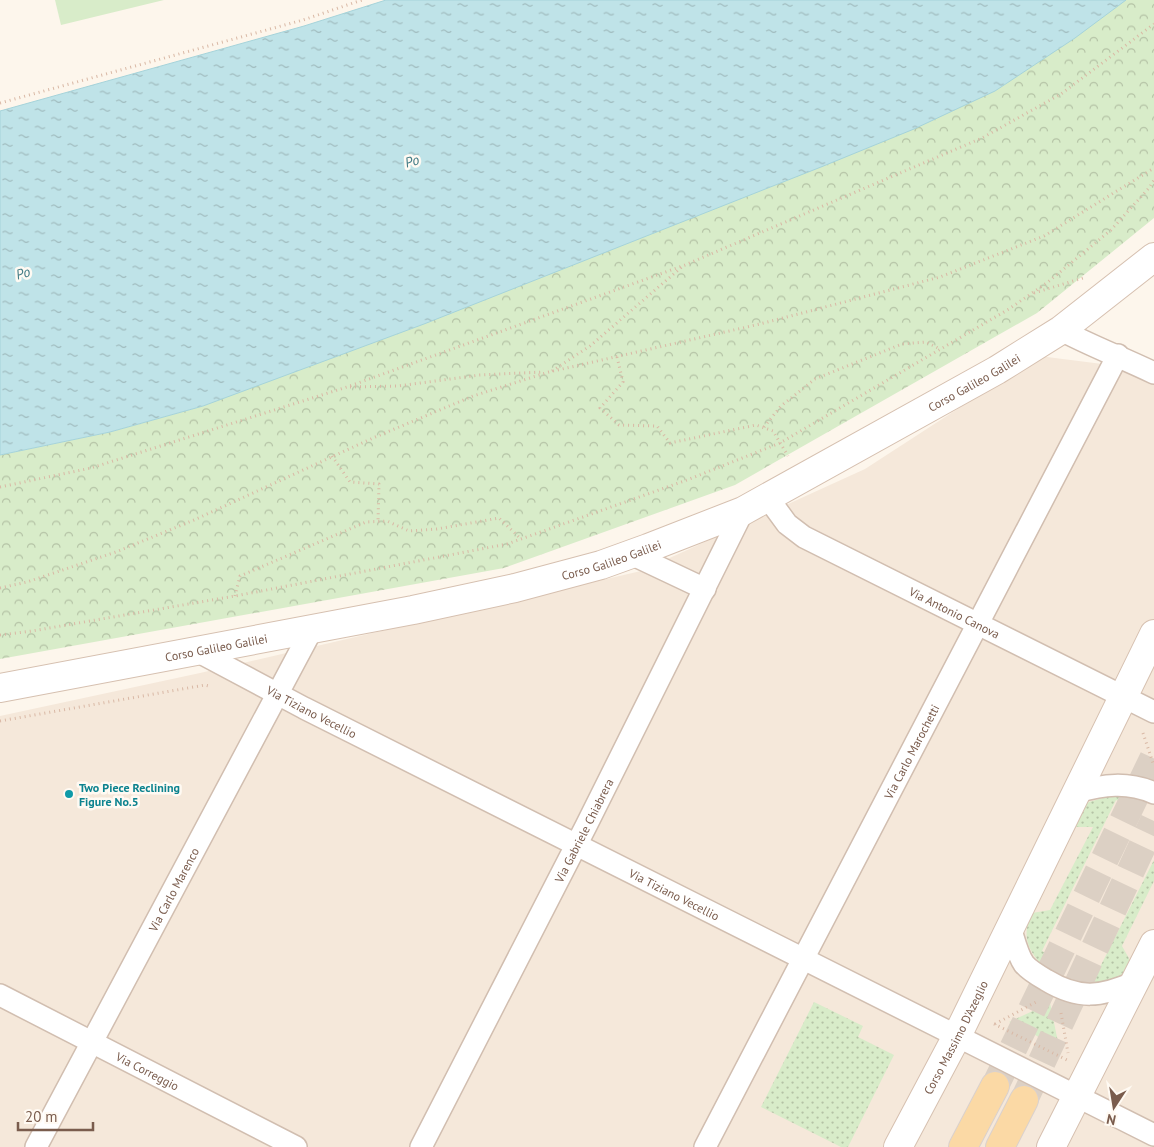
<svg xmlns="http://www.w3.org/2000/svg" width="1154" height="1147" viewBox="0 0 1154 1147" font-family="'PT Sans',sans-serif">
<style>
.residential{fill:#f5e8da}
.grass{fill:url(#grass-dots)}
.park{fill:url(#park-crowns)}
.pitch{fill:#d8ecc9}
.water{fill:url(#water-ripples);stroke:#a5d3da}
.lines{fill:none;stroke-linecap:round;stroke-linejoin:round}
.primary-tunnel{stroke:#dcd0c4;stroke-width:28;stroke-dasharray:28 14;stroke-linecap:butt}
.street-casing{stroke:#d1beb0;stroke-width:24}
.secondary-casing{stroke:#d6c0b0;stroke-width:30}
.primary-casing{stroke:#dad1cd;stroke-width:30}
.path{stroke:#d9b8a5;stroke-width:3;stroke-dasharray:1 4;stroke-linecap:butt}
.street{stroke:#fff;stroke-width:21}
.secondary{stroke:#fff;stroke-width:28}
.primary{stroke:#fbd9a5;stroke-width:28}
.culture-dot{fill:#0f9aa8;stroke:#fffaf3;stroke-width:2}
.labels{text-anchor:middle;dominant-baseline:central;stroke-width:5;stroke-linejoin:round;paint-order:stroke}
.street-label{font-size:12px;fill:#7a5c4d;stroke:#fffaf3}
.culture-label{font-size:12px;font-weight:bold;fill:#0d838f;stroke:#fffaf3;text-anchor:start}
.water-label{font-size:14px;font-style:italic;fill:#437c86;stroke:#fffaf3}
</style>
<defs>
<pattern id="grass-dots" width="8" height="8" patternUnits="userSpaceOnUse" patternTransform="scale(1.25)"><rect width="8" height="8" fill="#d8ecc9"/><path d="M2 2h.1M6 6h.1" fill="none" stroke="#b4c2a5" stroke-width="1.8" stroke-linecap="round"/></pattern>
<pattern id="park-crowns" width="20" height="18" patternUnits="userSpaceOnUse" patternTransform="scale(1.25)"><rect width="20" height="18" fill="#d8ecc9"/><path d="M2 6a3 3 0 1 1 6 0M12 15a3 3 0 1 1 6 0" fill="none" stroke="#b4c2a5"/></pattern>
<pattern id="water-ripples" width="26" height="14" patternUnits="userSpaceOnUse" patternTransform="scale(1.25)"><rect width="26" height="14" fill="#bfe3e8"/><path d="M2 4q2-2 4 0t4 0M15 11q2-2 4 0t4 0" fill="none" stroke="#a0bbbe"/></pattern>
</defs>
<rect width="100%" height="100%" fill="#fdf6ec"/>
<!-- residential -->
<path class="residential" d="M1039,356L1134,368L1154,378V1147H0V716L200,673L641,571L865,469Z"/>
<!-- grass -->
<g class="grass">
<path d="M1117,794L1133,795L1128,806L1116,800L1042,951L1057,959L1050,974C1031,954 1019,940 1032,913L1050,910L1093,827H1071L1079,809L1089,802Z"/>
<path d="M1154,860V881L1122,946L1131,962C1116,990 1099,985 1071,984L1079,970L1095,977Z"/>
<path d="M814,1002L863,1026L858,1037L894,1055L848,1147H841L761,1107Z"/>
<path d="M1050,1003L1059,1047L1009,1022Z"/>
</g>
<!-- park -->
<path class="park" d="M1123,0H1154V218L1037,313L735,485L504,568L0,659V455L110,432L203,406Z"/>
<!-- pitch -->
<path class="pitch" d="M55,0H164L61,25Z"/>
<!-- water -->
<path class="water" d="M386,0H1126L1075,38L995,91L914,129L821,167L424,324L203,406L110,432L0,455V111L304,26Z"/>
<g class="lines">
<!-- primary-tunnel -->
<g class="primary-tunnel">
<path d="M995,1086L1154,757"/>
<path d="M1024,1100L1154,821"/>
</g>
<defs>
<g id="street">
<path d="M1061,330C1091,346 1123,358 1154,373"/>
<path id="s1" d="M768,498L787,524L804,537L1154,712"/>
<path d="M631,554L705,589"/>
<path id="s2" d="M195,650L304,708L1154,1135"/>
<path d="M1076,792C1103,785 1127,781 1154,793"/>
<path d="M1010,927C1014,939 1017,954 1024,964C1029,970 1039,976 1046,980C1079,1000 1101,997 1135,982"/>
<path id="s3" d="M0,995L296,1147"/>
<path id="s4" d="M36,1147L311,631"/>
<path id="s5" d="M421,1147L586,826L743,511"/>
<path id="s6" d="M705,1147L1118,355"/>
</g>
<g id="secondary">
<path id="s7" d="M0,688L413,610L515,588L601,565L648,548L743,511L997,370L1061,330L1154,257"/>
<path id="s8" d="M898,1147L957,1036L1154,634"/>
<path d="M1051,1147L1154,944"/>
</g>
<g id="primary">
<path d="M963,1147L995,1086"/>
<path d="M1000,1147L1024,1100"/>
</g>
</defs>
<!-- street casing -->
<use href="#street" class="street-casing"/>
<!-- secondary casing -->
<use href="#secondary" class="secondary-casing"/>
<!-- primary casing -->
<use href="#primary" class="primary-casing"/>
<!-- path -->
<g class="path">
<path d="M0,103L303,20L362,0"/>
<path d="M1034,293L1083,278"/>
<path d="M617,357L623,382L600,408L619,425L657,426L670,443L756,425L773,431L788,456"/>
<path d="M552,371L590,346L683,266"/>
<path d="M350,387L398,386L480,375L543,372"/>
<path d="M764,427L781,406L815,379L902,344L926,342L940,349"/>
<path d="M332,456L350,482L379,484L378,521"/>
<path d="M0,487L91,468L347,387L685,265L982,138L1061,94L1154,24"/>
<path d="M0,588L27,582L116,552L194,520L373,438L473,396L549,372L760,324L940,277L1044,236L1154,168"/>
<path d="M235,596L240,576L366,522L387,521L409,531L437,529L499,518L521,539"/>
<path d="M0,635L32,631L235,596L507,544L687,480L780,443L1009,309L1048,282L1111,230L1149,188L1154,180"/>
<path d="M0,721L205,685L209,686"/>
<path d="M1143,733L1154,766"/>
<path d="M1061,1013L1068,1053"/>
<path d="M994,1024L1067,1060"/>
<path d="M995,1024L1038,1001"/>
</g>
<!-- street -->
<use href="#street" class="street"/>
<!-- secondary -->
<use href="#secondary" class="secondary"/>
<!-- primary -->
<use href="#primary" class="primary"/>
</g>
<!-- markers -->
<circle class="culture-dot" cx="69" cy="794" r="5"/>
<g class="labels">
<!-- street labels -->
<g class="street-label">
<text stroke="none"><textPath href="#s7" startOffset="1030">Corso Galileo Galilei</textPath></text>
<text stroke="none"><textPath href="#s7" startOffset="625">Corso Galileo Galilei</textPath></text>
<text stroke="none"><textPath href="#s1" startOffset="222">Via Antonio Canova</textPath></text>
<text stroke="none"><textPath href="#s7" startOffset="220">Corso Galileo Galilei</textPath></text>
<text stroke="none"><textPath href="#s2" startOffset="132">Via Tiziano Vecellio</textPath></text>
<text stroke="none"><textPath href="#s6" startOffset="446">Via Carlo Marochetti</textPath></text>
<text stroke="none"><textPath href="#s5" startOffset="356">Via Gabriele Chiabrera</textPath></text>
<text stroke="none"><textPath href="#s4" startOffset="292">Via Carlo Marenco</textPath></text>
<text stroke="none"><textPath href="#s2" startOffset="538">Via Tiziano Vecellio</textPath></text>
<text stroke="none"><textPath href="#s8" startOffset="124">Corso Massimo D'Azeglio</textPath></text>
<text stroke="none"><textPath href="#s3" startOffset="166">Via Correggio</textPath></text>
</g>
<!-- culture labels -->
<g class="culture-label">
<text x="79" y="787">Two Piece Reclining<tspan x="79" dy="14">Figure No.5</tspan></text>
</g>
<!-- water labels -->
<g class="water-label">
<text transform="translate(412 161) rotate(-16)">Po</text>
<text transform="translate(23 273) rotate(-16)">Po</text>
</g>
</g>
<!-- north arrow -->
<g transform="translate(1114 1107) rotate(192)" stroke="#fffaf3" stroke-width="4" paint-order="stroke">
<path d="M0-4L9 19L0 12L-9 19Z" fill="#7a5c4d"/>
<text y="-8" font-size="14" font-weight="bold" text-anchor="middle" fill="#7a5c4d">N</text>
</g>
<!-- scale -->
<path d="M18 1122v8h75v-8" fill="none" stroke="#7a5c4d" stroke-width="2.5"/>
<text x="25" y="1122" font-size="15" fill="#7a5c4d" stroke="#fffaf3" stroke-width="4" paint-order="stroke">20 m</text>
</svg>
